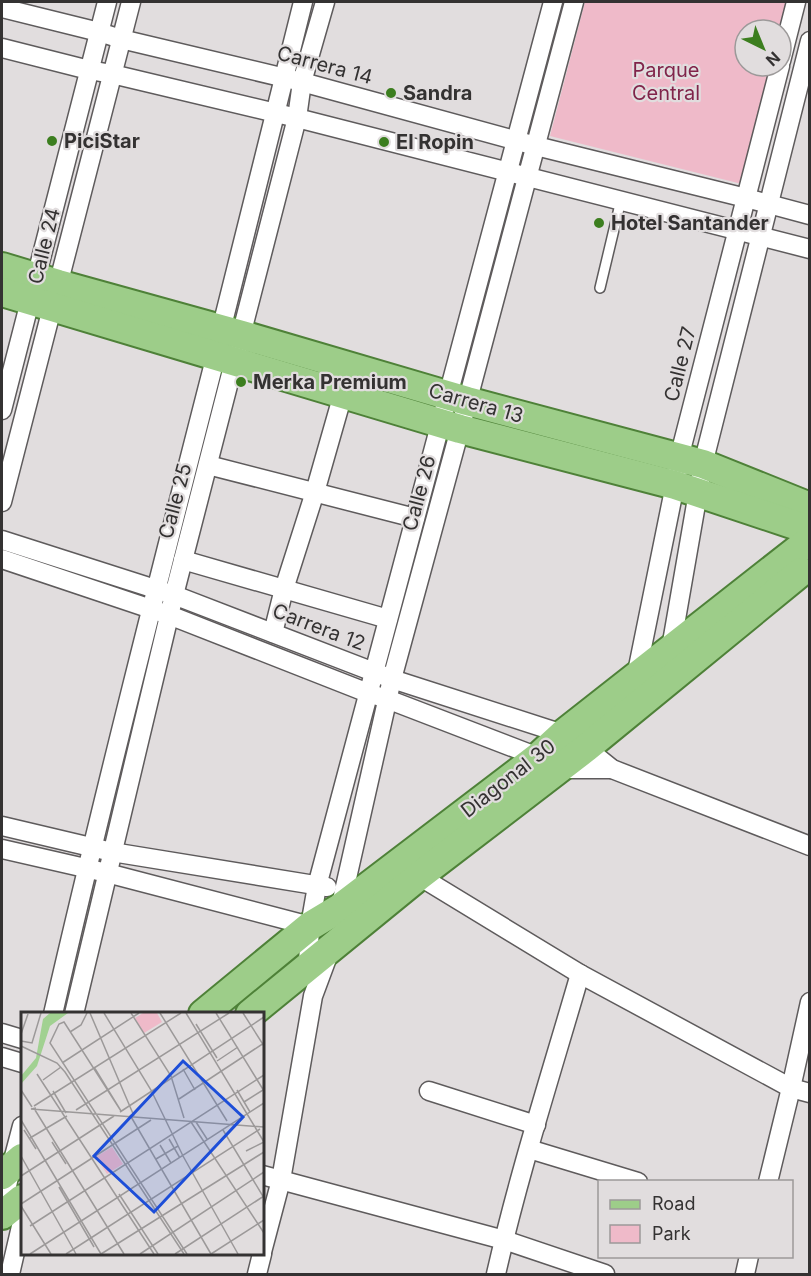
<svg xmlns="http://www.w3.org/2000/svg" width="811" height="1276" viewBox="0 0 811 1276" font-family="Inter,sans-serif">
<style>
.green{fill:#efbac9}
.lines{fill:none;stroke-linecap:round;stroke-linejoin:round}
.service-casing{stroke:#5e5b5c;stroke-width:12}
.minor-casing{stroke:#5e5b5c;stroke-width:21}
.primary-casing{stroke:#4e8138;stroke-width:32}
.service{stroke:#fff;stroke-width:9}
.minor{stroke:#fff;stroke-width:18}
.primary{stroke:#9dcd89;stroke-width:28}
.poi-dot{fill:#3c7e1f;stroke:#e1ddde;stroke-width:2}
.labels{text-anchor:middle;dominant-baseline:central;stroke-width:4.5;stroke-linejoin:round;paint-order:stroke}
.street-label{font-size:20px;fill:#343232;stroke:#e1ddde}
.park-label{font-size:20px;fill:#80244a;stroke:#e1ddde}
.poi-label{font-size:20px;font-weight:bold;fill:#343232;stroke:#e1ddde;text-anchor:start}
.inset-road{fill:none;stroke:#9c9999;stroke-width:1.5}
.view{fill:#1d4ed8;fill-opacity:0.15;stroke:#1d4ed8;stroke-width:3}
.inset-edge{fill:none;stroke:#343232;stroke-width:3}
</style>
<rect width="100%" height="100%" fill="#e1ddde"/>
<!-- green -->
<path class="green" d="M585,2H788L781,30H745V66H772L742,184L550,136Z"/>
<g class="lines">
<defs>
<path id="service" d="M600,288L621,200"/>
<g id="minor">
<path d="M2,8L99,32L121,39L302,82L536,146L746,198L810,215"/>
<path d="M2,48L89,70L112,74L297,118L810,249"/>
<path d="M781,61L796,2"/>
<path d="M2,410L107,2"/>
<path d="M208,465L415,518"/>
<path d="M2,502L131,2"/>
<path d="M2,540L174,595L392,679L563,734L586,748L612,769L810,846"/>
<path d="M2,559L169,615L368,693L387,699L538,757L559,769H612"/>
<path d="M183,560L388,619"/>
<path d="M273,633L284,589L315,492L343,394"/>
<path d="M671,648L703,464L810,41"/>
<path d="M636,677L675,485L679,458L780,66"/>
<path d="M2,826L112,852L327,887"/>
<path d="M2,849L107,873L310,926"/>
<path d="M419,876L580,974L791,1088L810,1093"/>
<path d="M340,909L392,679L460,429L574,2"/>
<path d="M309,971L308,965L310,926L317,886L553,2"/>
<path d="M53,1014C104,793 160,574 216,355L221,330L303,2"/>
<path d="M74,1014L174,595L297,118L302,82L325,2"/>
<path d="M2,1033L22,1039"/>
<path d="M2,1057L22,1063"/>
<path d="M429,1091L536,1125"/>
<path d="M529,1149L638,1182"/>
<path d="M262,1175L504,1240L605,1274"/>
<path d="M768,1182L791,1088L810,1002"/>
<path d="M2,1208L11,1168L22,1126"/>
<path d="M262,1252L281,1180L313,996L329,953"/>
<path d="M10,1274L22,1222"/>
<path d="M257,1274L262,1254"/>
<path d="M496,1274C519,1173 551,1074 580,974"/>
<path d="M745,1274L749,1256"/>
</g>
<g id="primary">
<path d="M2,267L58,284L242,335L467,401L703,464L810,507"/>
<path d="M2,292L460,429L675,485L810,530"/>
<path d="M203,1014L310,926L340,908L538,757L563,734L810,540"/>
<path d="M250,1014L419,876L586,748L801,572"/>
<path d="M2,1175L22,1158"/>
<path d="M2,1215L22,1199"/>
</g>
</defs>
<!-- service casing -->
<use href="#service" class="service-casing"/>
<!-- minor casing -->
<use href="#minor" class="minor-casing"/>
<!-- primary casing -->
<use href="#primary" class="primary-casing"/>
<!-- service -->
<use href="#service" class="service"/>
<!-- minor -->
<use href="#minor" class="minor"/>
<!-- primary -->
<use href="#primary" class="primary"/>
</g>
<!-- markers -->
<g class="poi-dot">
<circle cx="391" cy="93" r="6"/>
<circle cx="52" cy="141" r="6"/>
<circle cx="384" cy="142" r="6"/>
<circle cx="599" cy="223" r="6"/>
<circle cx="241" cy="382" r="6"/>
</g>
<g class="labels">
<!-- street labels -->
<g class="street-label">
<text transform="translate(325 65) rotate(15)">Carrera 14</text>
<text transform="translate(44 246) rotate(-76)">Calle 24</text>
<text transform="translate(680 364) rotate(-76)">Calle 27</text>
<text transform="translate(476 403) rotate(16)">Carrera 13</text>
<text transform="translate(419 493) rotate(-75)">Calle 26</text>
<text transform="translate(175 501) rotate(-75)">Calle 25</text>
<text transform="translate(319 627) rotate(21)">Carrera 12</text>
<text transform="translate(508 778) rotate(-38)">Diagonal 30</text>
</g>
<!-- park labels -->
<g class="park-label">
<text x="666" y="70">Parque<tspan x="666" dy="23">Central</tspan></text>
</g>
<!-- poi labels -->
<g class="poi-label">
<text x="403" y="93">Sandra</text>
<text x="64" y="141">PiciStar</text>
<text x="396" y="142">El Ropin</text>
<text x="611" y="223">Hotel Santander</text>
<text x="253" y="382">Merka Premium</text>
</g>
</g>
<!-- overview -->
<g transform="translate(21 1012)">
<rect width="243" height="243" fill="#e1ddde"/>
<path d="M122,1H136L141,10L123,21L114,6ZM91,135L102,152L86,162L75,145Z" fill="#efbac9"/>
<path d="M29,1H47L29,14L16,54L0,72V64L15,46L22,7Z" fill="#a1d191"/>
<path class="inset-road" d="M69,1L113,104M83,1L130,78L162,144L217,242M110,1L150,64L163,106M139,1L206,109M165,1L243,130M195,1L243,79M222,1L243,34M175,12L196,46M49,20L60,13L66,1M0,22L7,2M0,29L11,31L20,1M0,34L36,51L44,60L163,242M196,49L217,35M41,51L118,1M73,55L100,99M162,57L174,78M16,62L133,242M22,68L40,55M0,78L11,95M216,78L229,100M32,79L45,101M158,87L243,31M223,90L242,78M13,94L160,1M15,96L10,97L243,115M14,98L103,242M55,98L208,1M100,99L43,10L38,12L29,31L166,242M99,100L243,5M109,103L190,242M0,108L80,242M170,110L243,221M175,110L186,127M3,118L15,137M202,118L243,186M9,126L46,104M148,127L159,146M31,130L45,152M139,133L150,151M225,139L243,130M0,144L55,242M135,147L157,134M0,164L93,104M38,175L73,235M98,182L137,242M0,192L130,108M0,194L30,242M9,214L243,63M9,242L243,91M45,242L239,117M80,242L243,140M119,242L243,160M154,242L243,184M190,242L243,208"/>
<path class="view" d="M162,49L222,105L133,200L73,144Z"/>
<rect width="243" height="243" class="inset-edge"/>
</g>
<!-- border -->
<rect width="811" height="1276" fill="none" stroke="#343232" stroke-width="6"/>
<!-- legend -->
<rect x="598" y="1180" width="195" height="78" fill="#e1ddde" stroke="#9c9999" stroke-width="1.5"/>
<rect x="610" y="1200" width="30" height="9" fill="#9dcd89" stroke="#9c9999" stroke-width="1.5"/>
<text x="652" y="1210" font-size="18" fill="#343232">Road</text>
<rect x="610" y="1225" width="30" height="18" fill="#efbac9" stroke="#9c9999" stroke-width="1.5"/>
<text x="652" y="1240" font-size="18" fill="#343232">Park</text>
<!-- north arrow -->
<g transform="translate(763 48) rotate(137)"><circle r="28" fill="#e1ddde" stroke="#9c9999" stroke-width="1.5"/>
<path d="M0-4.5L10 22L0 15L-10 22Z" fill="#3c7e1f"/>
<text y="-9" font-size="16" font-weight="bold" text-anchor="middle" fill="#343232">N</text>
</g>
</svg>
